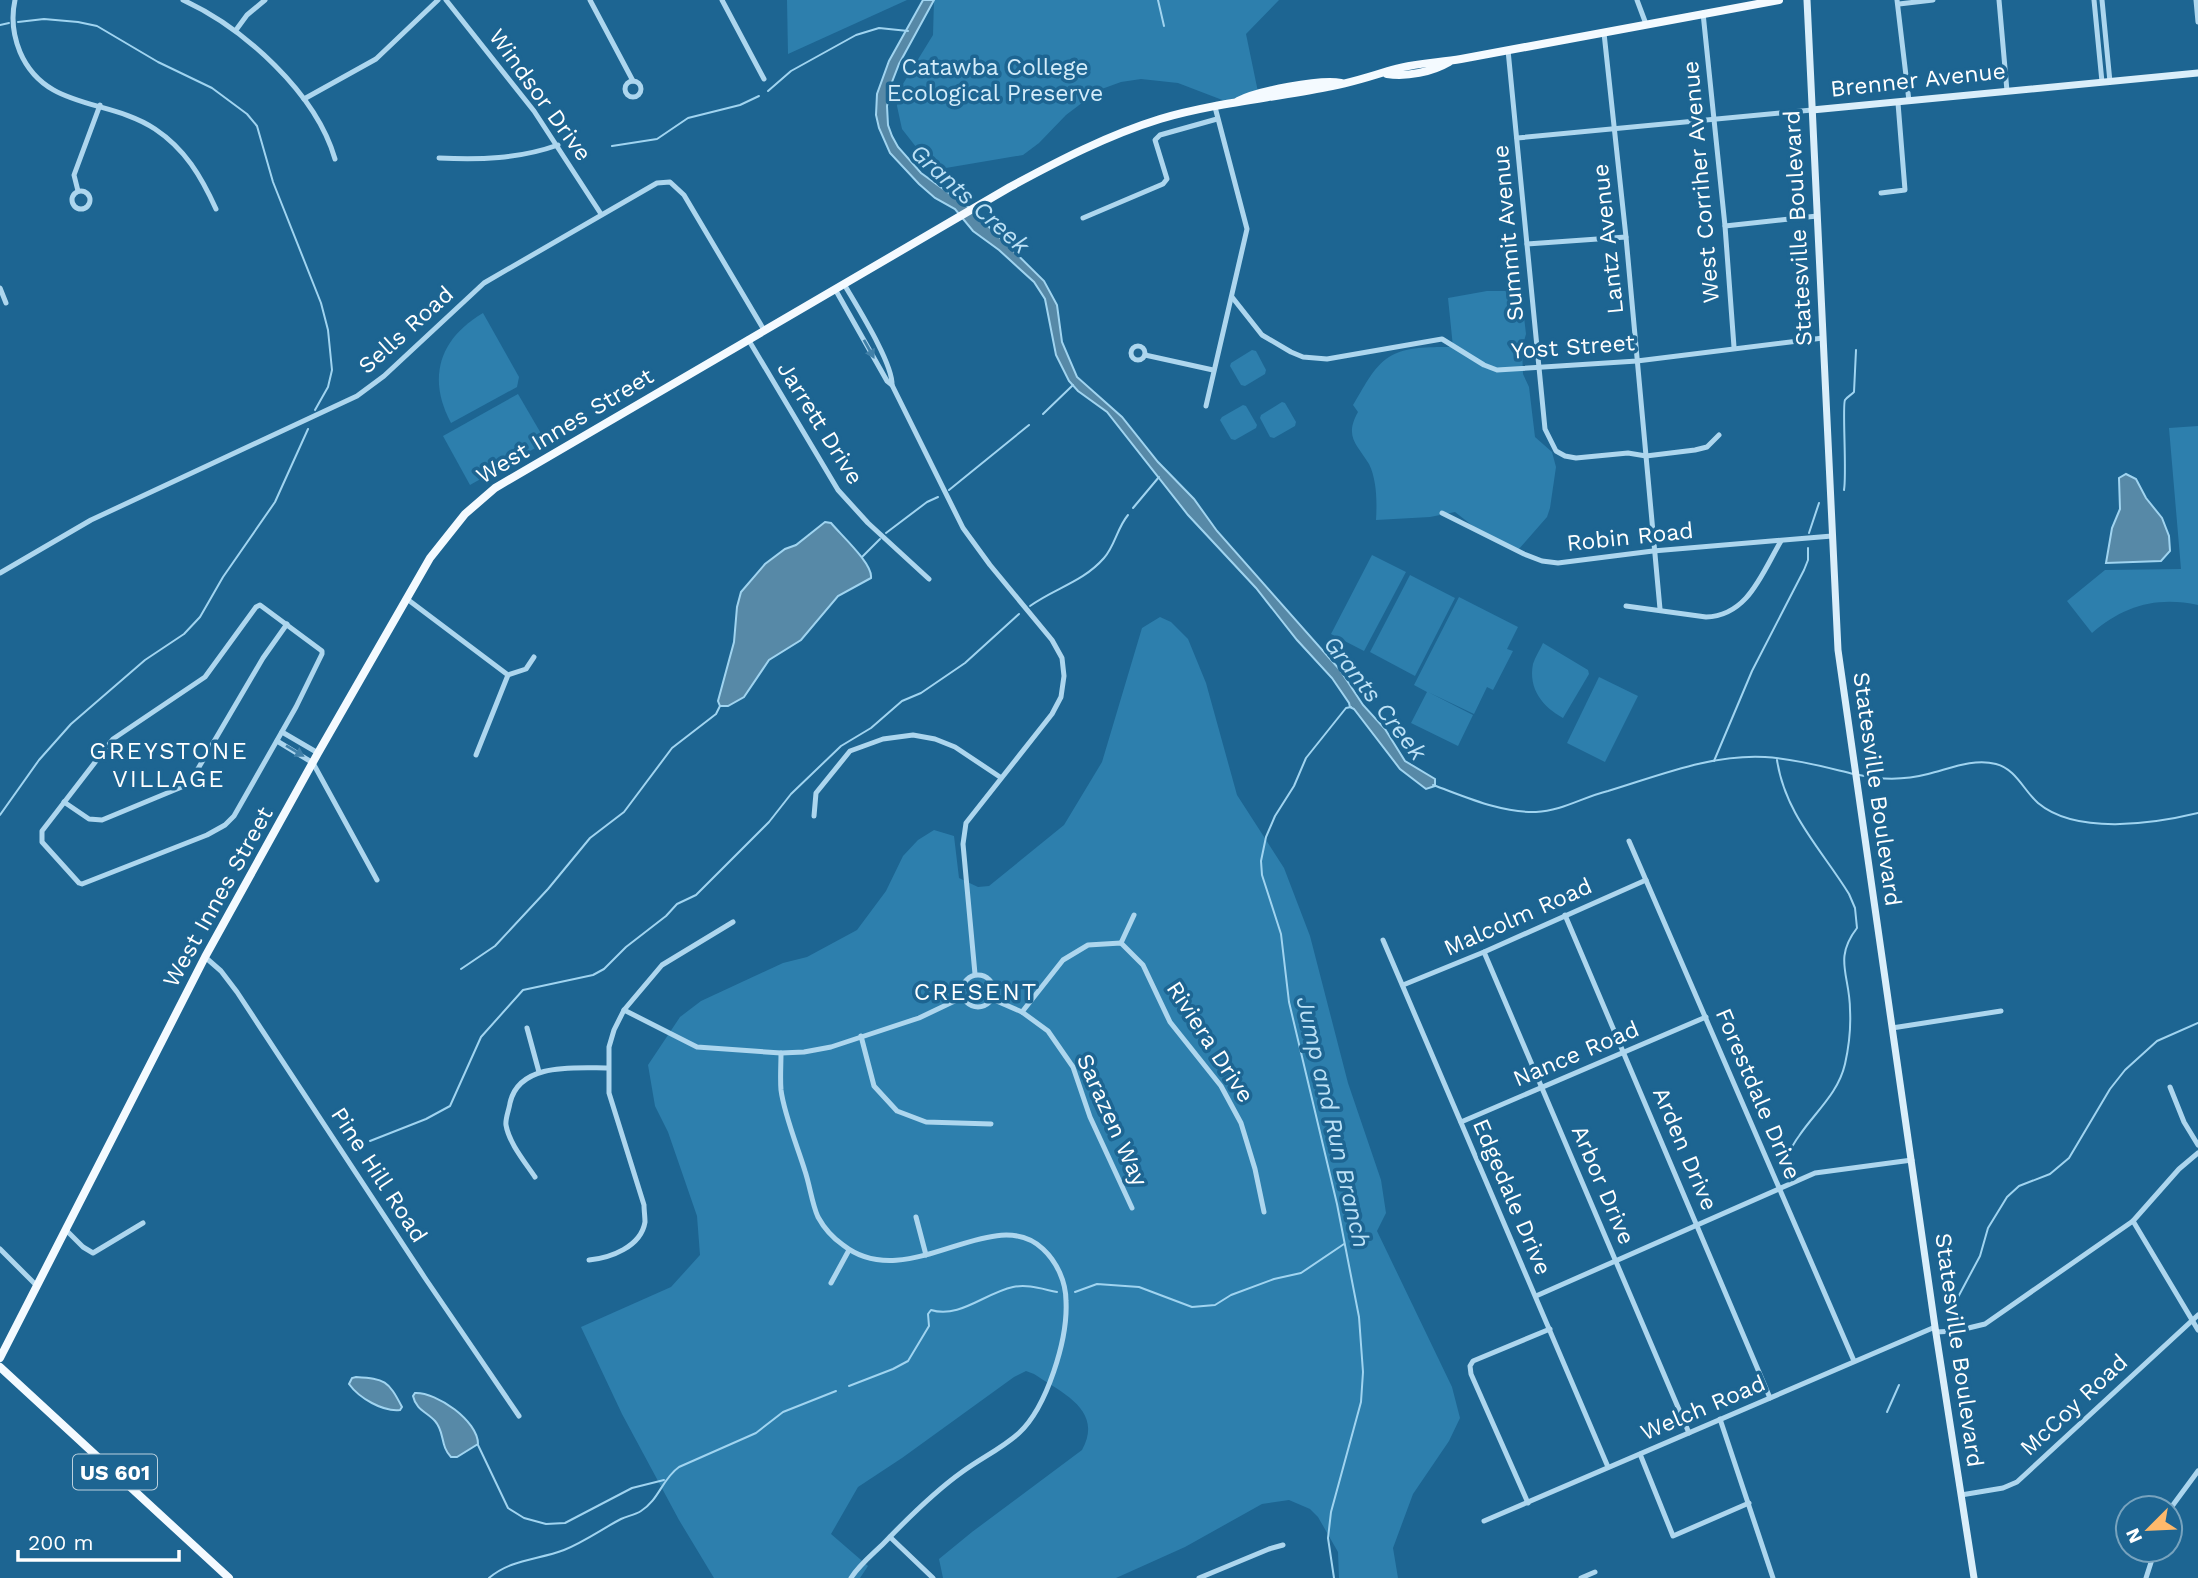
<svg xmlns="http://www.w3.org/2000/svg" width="2198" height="1578" viewBox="0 0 2198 1578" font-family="'Work Sans',sans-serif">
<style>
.green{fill:#2d7fad}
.water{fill:#5789a7;stroke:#a0d4f0;stroke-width:2}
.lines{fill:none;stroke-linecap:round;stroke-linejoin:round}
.stream{stroke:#a0d4f0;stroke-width:2}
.street{stroke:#add6ee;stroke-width:5}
.secondary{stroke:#daeefa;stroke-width:7}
.primary{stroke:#f4faff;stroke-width:8}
.oneway{fill:#4181a9}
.labels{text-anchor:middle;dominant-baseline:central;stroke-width:7;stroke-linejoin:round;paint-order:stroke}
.shield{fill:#1d6592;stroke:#bbd1de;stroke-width:2}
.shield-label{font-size:21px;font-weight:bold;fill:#fff}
.park-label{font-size:23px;fill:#d3ecfa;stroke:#1d6592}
.street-label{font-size:23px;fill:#fff;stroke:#1d6592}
.water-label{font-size:24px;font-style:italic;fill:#bce1f6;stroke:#1d6592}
.neighbourhood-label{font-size:24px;letter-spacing:2px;fill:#fff;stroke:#1d6592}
</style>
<rect width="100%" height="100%" fill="#1d6592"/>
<!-- green -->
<g class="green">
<path d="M787,0H907L788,54Z"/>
<path d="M934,0H1279L1246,34L1258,92L1225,101L1178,83L1141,79L1121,82L1099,90L1066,115L1039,143L1023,155L934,170L902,129L897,106L898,92L933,35Z"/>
<path d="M1487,291H1521L1526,334L1522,348L1523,374L1529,387L1535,437L1552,452L1556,467L1550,508L1547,517L1518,550L1483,534L1455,512L1430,517L1376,520C1377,503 1377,480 1369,464C1357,444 1344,437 1358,412L1353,405C1363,389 1373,367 1389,357C1405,346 1435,347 1453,347L1448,298Z"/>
<path d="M483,313L519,377L517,387L451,423C427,378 439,339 483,313Z"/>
<path d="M1252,350L1256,351L1266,370L1265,374L1245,386L1241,385L1230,366L1231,363Z"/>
<path d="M518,394L546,442L470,485L443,436Z"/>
<path d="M1282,402L1285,403L1296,422L1295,426L1274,438L1270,437L1260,418L1261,415Z"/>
<path d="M1243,405L1246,406L1257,425L1256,428L1235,440L1231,439L1220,420L1222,417Z"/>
<path d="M2198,426V605C2157,596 2123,606 2092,633L2067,601L2105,570L2181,569L2169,428Z"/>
<path d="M1372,555L1406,572L1364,651L1331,634Z"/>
<path d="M1410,575L1455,598L1415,676L1370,652Z"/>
<path d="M1459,597L1518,627L1507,649L1513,651L1493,690L1487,687L1474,714L1428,692L1473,715L1458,746L1411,723L1427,692L1414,685Z"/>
<path d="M1160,617L1171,622L1188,639L1206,683L1237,795L1284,868L1310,936L1348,1083L1381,1180L1386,1213L1377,1231L1452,1387L1460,1418L1449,1441L1413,1494L1393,1548L1398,1578H1339L1338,1552L1318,1517L1310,1509L1289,1500L1262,1504L1185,1547L1116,1578H943L939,1559L972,1532L1082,1450C1104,1410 1062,1393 1034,1374L1026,1371L1014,1377L902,1458L858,1487L831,1534L868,1566L860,1578H714L679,1520L622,1414L581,1327L671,1287L700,1255L697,1216L668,1132L655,1106L648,1065L680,1017L701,1001L783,963L807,957L857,930L886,891L903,856L918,840L934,830L954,836L959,878L978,887L989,886L1064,825L1102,762L1142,628Z"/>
<path d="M1543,643L1588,670L1589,674L1563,718C1543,707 1528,689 1533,664C1535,657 1540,650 1543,643Z"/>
<path d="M1599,677L1638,696L1605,762L1567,743Z"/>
</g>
<!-- water -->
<g class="water">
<path d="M923,0H934L899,64L892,82L887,106L888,125L892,136L898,147L921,173L971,209L1044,281L1057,305L1062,342L1077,377L1122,417L1158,462L1194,499L1217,531L1340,670L1363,705L1385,729L1405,761L1435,779V786L1426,789L1400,769L1354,709L1350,707L1349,703L1332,678L1297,640L1256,588L1188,515L1107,412L1078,391L1069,381L1056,355L1045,299L1034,282L999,250L973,231L955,209L935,198L919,184L890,153L879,128L876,115L877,94L889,61Z"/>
<path d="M2126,474L2136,479L2146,498L2162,518L2169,536L2170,551L2161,561L2106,563L2112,528L2120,509L2119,478Z"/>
<path d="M825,522L831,523C842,536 873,564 871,578L838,596L801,640L769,660L744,697L728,706H720L718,701L734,642L737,607L741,592L765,564L785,549L796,545Z"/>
<path d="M356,1377C385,1379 388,1380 402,1407L400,1410C383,1412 359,1398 349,1384L352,1378Z"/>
<path d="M415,1393C437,1392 478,1421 478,1444L457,1457H451C440,1446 445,1432 435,1421C427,1412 416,1410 413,1396Z"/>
</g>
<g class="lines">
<!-- stream -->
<g class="stream">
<path d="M1158,0L1164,26"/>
<path d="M18,22L44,19L78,22L97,26L158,62L212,88L247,114L257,126L273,182L321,303L328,330L332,370L328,387L315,410"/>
<path d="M0,25L9,23"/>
<path d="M768,91L791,71L856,35L879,28L908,31"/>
<path d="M612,146L657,139L688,118L740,105L759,96"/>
<path d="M1043,414L1073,385"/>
<path d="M949,490L1029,425"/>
<path d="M1844,490C1847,473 1842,405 1845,400C1847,397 1851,395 1854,392L1856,350"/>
<path d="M1133,508L1159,477"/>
<path d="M886,533L927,502L938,497"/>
<path d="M1809,533L1819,503"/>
<path d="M862,557L880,539"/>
<path d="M1030,606C1055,588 1083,582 1104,558C1115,546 1117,528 1128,515"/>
<path d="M1777,760C1785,814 1822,850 1849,894L1855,908L1857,928C1833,959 1850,975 1850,1010C1851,1028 1849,1046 1845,1064C1838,1094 1815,1112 1799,1136C1792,1145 1788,1155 1783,1165"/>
<path d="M1714,761L1752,671L1804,570L1808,560V548"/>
<path d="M1859,775C1882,780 1905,780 1928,774C1949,769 1973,758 1996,764C2016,769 2024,791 2038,803C2076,835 2153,824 2198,813"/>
<path d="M1433,785C1466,797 1501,813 1536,812C1562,811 1583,797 1608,791C1658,776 1711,754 1765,757C1795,759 1824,767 1854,774"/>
<path d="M0,815L39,760L71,724L145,660L184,634L200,617L223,577L275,502L308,429"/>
<path d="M461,969L495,946L548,889L590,838L624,812L672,748L716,714L720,706"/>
<path d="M370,1141L426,1119L450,1106L481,1037L523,990L593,975L604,969L626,947L666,916L677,904L696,895L769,822L791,794L841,746L871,728L902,701L921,693L965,663L1019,614"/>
<path d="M1075,1292L1097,1284L1139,1287L1192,1307L1215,1305L1231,1295L1274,1279L1301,1273L1344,1244"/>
<path d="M1949,1314L1980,1256L1988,1228L2007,1197L2019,1186L2050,1174L2069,1158L2110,1089L2125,1070L2157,1041L2198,1023"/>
<path d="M849,1386L893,1369L908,1361L929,1326L928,1314L931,1310C959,1319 985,1293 1013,1287C1028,1284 1042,1289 1057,1292"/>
<path d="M1887,1412L1899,1385"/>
<path d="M478,1445L508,1508L524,1518L546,1524L565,1523L632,1488L664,1480"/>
<path d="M489,1578C511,1559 538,1560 564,1550C584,1542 602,1529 621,1519C627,1516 635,1515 641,1511C659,1500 662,1479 679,1467L756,1433L783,1412L836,1391"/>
<path d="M1334,1578L1328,1538L1331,1512L1361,1402L1363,1372L1359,1317L1337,1204L1289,1002L1281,934L1262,875L1261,861L1266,837L1275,816L1294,786L1306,758L1346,708L1351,707"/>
</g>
<!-- street -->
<g class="street">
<path d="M15,0C11,18 13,35 20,52C45,111 109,98 155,129C185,149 201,176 216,209"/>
<path d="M183,0C244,28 316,93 335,159"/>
<path d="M446,0L534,111L601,214"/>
<path d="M590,0L633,81"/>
<path d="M722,0L764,79"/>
<path d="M1637,0L1646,24"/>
<path d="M1897,0L1909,101"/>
<path d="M1999,0L2007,91"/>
<path d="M2094,0L2102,82"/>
<path d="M2102,0L2110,82"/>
<path d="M2196,0L2198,22"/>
<path d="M1899,4L1933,0"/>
<path d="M1703,13L1725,226L1734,347"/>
<path d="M236,30L247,15L265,0"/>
<path d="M1604,33L1626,237L1660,609"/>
<path d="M1508,50L1545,429L1556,451L1565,456L1576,458L1628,453L1646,456L1695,450L1707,447L1719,435"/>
<circle cx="633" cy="89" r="8"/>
<path d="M304,99L376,59L438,0"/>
<path d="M1517,138L1812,110"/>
<path d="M439,158C479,160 519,159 558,145"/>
<circle cx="81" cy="200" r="9"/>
<path d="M78,191L74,175L100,105"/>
<path d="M1881,193L1905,190L1898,103"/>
<path d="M1083,218L1163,184L1167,179L1155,140L1160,135L1217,119"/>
<path d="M1725,226L1817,216"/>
<path d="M1527,244L1626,237"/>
<path d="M0,288L6,303"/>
<path d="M835,289L887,381L892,385C893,363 856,305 844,284"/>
<path d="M1232,297L1262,335L1291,352L1303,357L1327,359L1442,339L1484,365L1497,370L1637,361L1823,338"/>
<path d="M748,339L838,490L868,523L929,579"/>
<circle cx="1138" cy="353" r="7"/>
<path d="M1145,355L1213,370"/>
<path d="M892,385L963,528L990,565L1052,640L1062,658L1064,676L1061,697L1052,714L966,823L963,844L975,974"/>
<path d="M1206,406L1247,229L1215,107"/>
<path d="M1442,513L1524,554L1542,561L1558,563L1653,551L1832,536"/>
<path d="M0,573L91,520L357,396L384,376L484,283L657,183L670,182L684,195L764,330"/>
<path d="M407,599L508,675"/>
<path d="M260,605L322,651V654L296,707L234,816L225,825L207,835L82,884L79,883L42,842V831L113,739L205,677L256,607Z"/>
<path d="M1626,606L1706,617C1748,616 1762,573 1781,541"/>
<path d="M282,732L318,753"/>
<path d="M277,741L313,763L377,880"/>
<path d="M476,755L508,675L526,669L534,657"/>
<path d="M64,802L89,819L102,820L189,784L263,658L287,624"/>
<path d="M814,816L816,793L850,751L883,739L913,735L935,739L955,747L1000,777"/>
<path d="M1629,841L1854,1361"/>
<path d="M1565,915L1770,1398"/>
<path d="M1383,940L1608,1467"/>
<path d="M1121,943L1134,915"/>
<path d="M1484,952L1689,1433"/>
<path d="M205,957L221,971L237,992L425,1278L519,1416"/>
<circle cx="978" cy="991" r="16"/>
<path d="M1403,985L1484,952L1646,880"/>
<path d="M992,999L1022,1012L1048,1031L1073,1067L1090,1117L1132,1208"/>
<path d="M624,1010L697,1047L781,1053L804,1052L831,1047L919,1018L963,997"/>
<path d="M1022,1012L1063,960L1088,945L1121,943L1143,965L1170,1022L1221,1086L1241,1123L1255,1169L1264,1212"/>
<path d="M527,1028L539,1072"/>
<path d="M1892,1028L2001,1011"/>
<path d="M861,1036L874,1086L897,1111L926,1122L991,1124"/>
<path d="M781,1053C781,1065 780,1078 781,1090C784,1114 798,1148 805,1171C810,1186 812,1204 818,1217C824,1228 833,1238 843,1245C908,1296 993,1201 1043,1249C1057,1262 1066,1282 1066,1301C1068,1339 1047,1407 1019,1433C1001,1449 981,1458 962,1472C934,1492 908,1518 884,1543C873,1554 859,1565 851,1578"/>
<path d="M2170,1087L2184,1122L2198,1145"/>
<path d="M1461,1122L1706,1017"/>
<path d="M535,1177C525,1162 509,1143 506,1125C505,1119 509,1110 510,1103C519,1062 575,1068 608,1068"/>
<path d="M916,1217L926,1255"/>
<path d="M2133,1221L2198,1330"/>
<path d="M65,1229L83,1247L93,1253L143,1223"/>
<path d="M0,1249L37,1286"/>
<path d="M589,1260C610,1258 641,1247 645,1222C645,1217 644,1210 644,1205L609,1093V1047L614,1030L624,1010L662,965L733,922"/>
<path d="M831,1283L849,1250"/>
<path d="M1536,1296L1815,1173L1912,1160"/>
<path d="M1936,1332L1956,1331L1985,1324L2133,1221L2179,1169L2198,1153"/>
<path d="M1720,1419L1773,1578"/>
<path d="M1640,1454L1673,1536L1749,1503"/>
<path d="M1961,1495L2003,1488L2017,1482L2198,1315"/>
<path d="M1528,1503L1471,1374L1470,1366L1473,1361L1550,1329"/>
<path d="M2170,1509L2198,1471"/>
<path d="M1484,1521L1935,1327"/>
<path d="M890,1537L933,1578"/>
<path d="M1199,1578L1269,1549L1283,1545"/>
<path d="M1581,1578L1595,1572"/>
<path d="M2146,1578L2155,1550"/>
</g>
<!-- secondary -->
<g class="secondary">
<path d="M1807,0L1838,650L1935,1327L1974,1578"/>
<path d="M1812,110L2198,73"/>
</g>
<!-- primary -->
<g class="primary">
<path d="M1387,74C1407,77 1432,72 1449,62"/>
<path d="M1238,101C1257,91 1320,79 1341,83"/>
<path d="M0,1358L205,957L318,753L430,558L465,514L495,488L1010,187C1058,161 1108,135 1160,119C1214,103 1272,98 1327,87C1347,84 1369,77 1388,71C1412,63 1437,63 1461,59L1779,0"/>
<path d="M0,1367L229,1578"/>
</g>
</g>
<!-- one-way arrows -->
<defs><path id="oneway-solid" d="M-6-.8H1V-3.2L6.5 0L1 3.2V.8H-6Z" transform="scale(1.75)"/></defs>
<g class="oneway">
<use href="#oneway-solid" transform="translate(869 349) rotate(61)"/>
<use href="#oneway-solid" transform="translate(295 751) rotate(31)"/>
</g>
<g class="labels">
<!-- shield labels -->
<rect class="shield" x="73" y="1454.5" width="84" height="35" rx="5"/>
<g class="shield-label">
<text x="115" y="1472">US 601</text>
</g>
<!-- park labels -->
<g class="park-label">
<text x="995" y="67">Catawba College<tspan x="995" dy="26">Ecological Preserve</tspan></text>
</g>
<!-- street labels -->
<g class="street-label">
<text transform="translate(1918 80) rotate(-6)">Brenner Avenue</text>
<text transform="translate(540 95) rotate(54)">Windsor Drive</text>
<text transform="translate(1701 182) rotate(-95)">West Corriher Avenue</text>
<text transform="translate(1798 228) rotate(-93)">Statesville Boulevard</text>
<text transform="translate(1508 233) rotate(-95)">Summit Avenue</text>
<text transform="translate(1608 239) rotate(-96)">Lantz Avenue</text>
<text transform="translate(406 330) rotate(-42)">Sells Road</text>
<text transform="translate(1573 347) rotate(-4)">Yost Street</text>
<text transform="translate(820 423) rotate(58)">Jarrett Drive</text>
<text transform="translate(565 426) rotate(-31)">West Innes Street</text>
<text transform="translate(1630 537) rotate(-6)">Robin Road</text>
<text transform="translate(1877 789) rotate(82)">Statesville Boulevard</text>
<text transform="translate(218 897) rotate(-61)">West Innes Street</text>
<text transform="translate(1518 917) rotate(-24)">Malcolm Road</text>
<text transform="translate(1210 1042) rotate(57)">Riviera Drive</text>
<text transform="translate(1576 1054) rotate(-23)">Nance Road</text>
<text transform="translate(1758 1094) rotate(67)">Forestdale Drive</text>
<text transform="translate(1112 1120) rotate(66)">Sarazen Way</text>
<text transform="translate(1685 1149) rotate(67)">Arden Drive</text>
<text transform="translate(379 1175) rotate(57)">Pine Hill Road</text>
<text transform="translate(1603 1185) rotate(67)">Arbor Drive</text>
<text transform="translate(1512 1197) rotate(67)">Edgedale Drive</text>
<text transform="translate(1959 1350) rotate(82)">Statesville Boulevard</text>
<text transform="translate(2074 1405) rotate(-43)">McCoy Road</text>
<text transform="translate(1703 1408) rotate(-23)">Welch Road</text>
</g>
<!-- water labels -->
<g class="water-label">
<text transform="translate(970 199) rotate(42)">Grants Creek</text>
<text transform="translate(1375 698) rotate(52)">Grants Creek</text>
<text transform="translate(1333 1122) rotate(77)">Jump and Run Branch</text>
</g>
<!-- neighbourhood labels -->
<g class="neighbourhood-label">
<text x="169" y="751">GREYSTONE<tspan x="169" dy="28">VILLAGE</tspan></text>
<text x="976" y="992">CRESENT</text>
</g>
</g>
<!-- north arrow -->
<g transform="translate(2149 1529) rotate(246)"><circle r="33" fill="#1d6592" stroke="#77a3be" stroke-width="2"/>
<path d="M0-5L12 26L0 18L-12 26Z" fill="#feb96b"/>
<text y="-10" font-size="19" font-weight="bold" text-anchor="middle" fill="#ffffff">N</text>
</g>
<!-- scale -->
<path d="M18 1550v10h161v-10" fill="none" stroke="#ffffff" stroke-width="3.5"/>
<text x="28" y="1550" font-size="21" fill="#ffffff" stroke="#1d6592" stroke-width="5" paint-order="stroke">200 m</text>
</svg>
